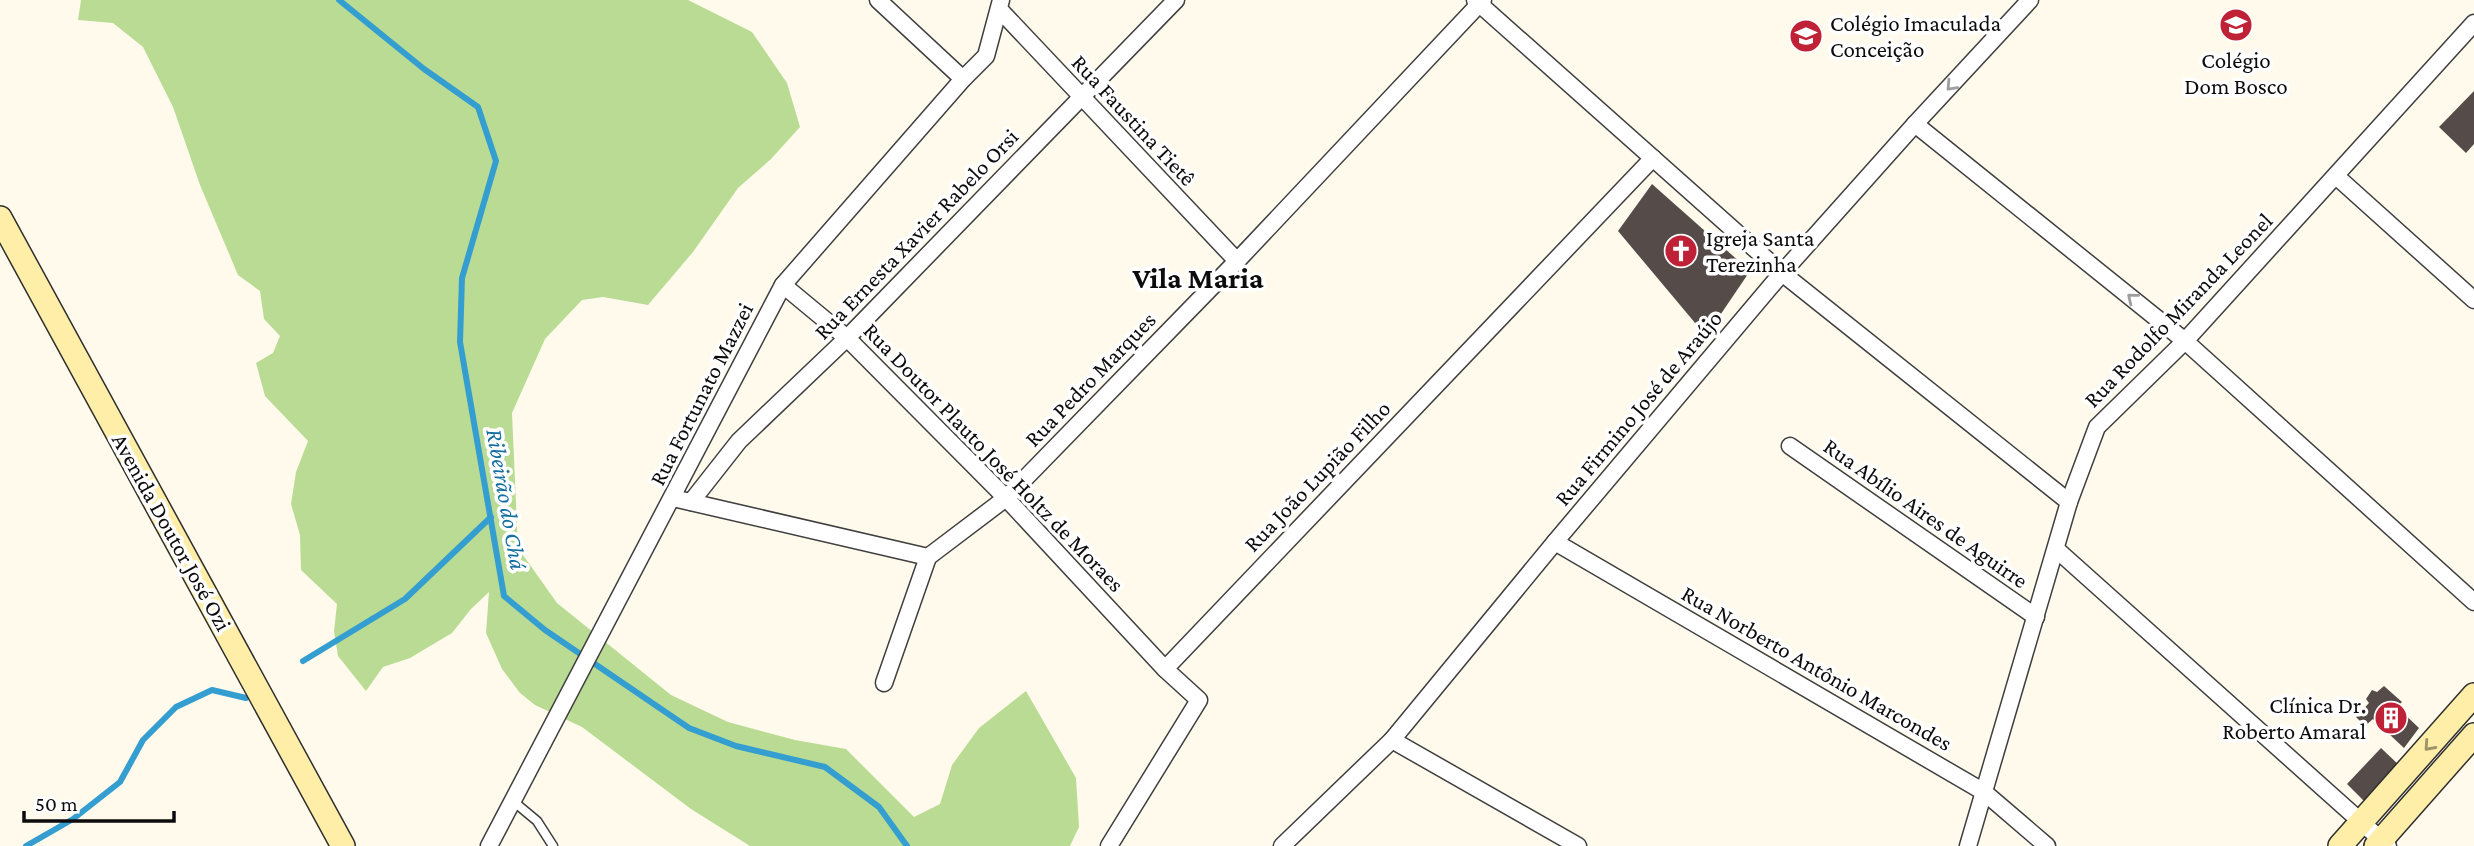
<svg xmlns="http://www.w3.org/2000/svg" width="2474" height="846" viewBox="0 0 2474 846" font-family="'Crimson Pro',serif">
<style>
.forest{fill:#badb94}
.lines{fill:none;stroke-linecap:round;stroke-linejoin:round}
.stream{stroke:#359ed0;stroke-width:6}
.building{fill:#554c49}
.lane-casing{stroke:#3f3f3f;stroke-width:11}
.street-casing{stroke:#3f3f3f;stroke-width:19}
.secondary-casing{stroke:#2e2e2e;stroke-width:26}
.lane{stroke:#fff;stroke-width:8}
.street{stroke:#fff;stroke-width:16}
.secondary{stroke:#ffeea7;stroke-width:23}
.oneway{stroke:#9e9e9e}
.oneway2{stroke:#9e9469}
.labels{text-anchor:middle;dominant-baseline:central;stroke-width:7;stroke-linejoin:round;paint-order:stroke}
.poi-label{font-size:23px;fill:#0c0c0c;stroke:#fff;text-anchor:start}
.street-label{font-size:23px;fill:#0c0c0c;stroke:#fff}
.water-label{font-size:24px;font-style:italic;fill:#146ea0;stroke:#fff}
.district-label{font-size:30px;font-weight:bold;fill:#0c0c0c;stroke:#fff}
</style>
<rect width="100%" height="100%" fill="#fffaec"/>
<!-- forest -->
<path class="forest" d="M81,0H688L752,32L787,83L800,127L771,159L738,188L693,252L648,305L603,297L582,300L545,339L512,413L518,548L557,603L671,695L728,722L795,740L846,749L914,817L940,804L952,765L979,728L1026,691L1076,778L1079,827L1070,846H750L691,809L582,727L535,705L520,693L502,669L486,633L489,592L471,609L452,633L410,658L383,667L366,691L338,656L334,631L337,604L301,570L300,535L291,504L296,472L308,441L265,396L256,363L273,353L280,336L264,319L260,291L238,275L200,185L173,107L143,47L113,23L78,20Z"/>
<g class="lines">
<!-- stream -->
<g class="stream">
<path d="M339,0L424,69L478,107L496,161L462,278L460,342L504,596L545,630L689,728L736,746L825,767L879,807L907,846"/>
<path d="M303,661L405,599L491,517"/>
<path d="M26,846L73,819L120,782L143,740L176,707L212,690L246,698"/>
</g>
</g>
<!-- building -->
<g class="building">
<path d="M2474,91V144L2466,153L2439,127Z"/>
<path d="M1652,184L1750,271L1706,336L1618,231Z"/>
<path d="M2384,686L2402,702L2397,707L2419,728L2404,748L2373,719L2365,726L2356,717L2369,703L2366,699L2372,690L2377,692Z"/>
<path d="M2381,748L2400,766L2366,803L2347,784Z"/>
</g>
<g class="lines">
<defs>
<path id="lane" d="M513,801L537,821L553,846"/>
<g id="street">
<path d="M878,0L963,79"/>
<path d="M1475,0L1782,273L2069,502"/>
<path d="M999,9L1237,261"/>
<path d="M1915,124L2185,341L2474,602"/>
<path d="M2336,176L2474,300"/>
<path d="M783,285L847,338L1006,498L1165,669"/>
<path d="M1790,446L2036,617"/>
<path d="M673,498L928,557L1006,498L1237,261L1483,0"/>
<path d="M691,502L739,441L847,338L1176,0"/>
<path d="M1555,542L1984,792L2047,846"/>
<path d="M2056,549L2388,846"/>
<path d="M884,683L928,557"/>
<path d="M1392,740L1578,846"/>
<path d="M489,846L783,285L963,79L986,56L1001,0"/>
<path d="M1109,846L1199,700L1165,669L1653,158"/>
<path d="M1282,846L1392,740L1555,542L1782,273L1915,124L2030,0"/>
<path d="M1968,846L2069,502L2097,427L2185,341L2474,23"/>
</g>
<g id="secondary">
<path d="M0,218L343,846"/>
<path d="M2340,846L2474,695"/>
<path d="M2376,846L2474,735"/>
</g>
</defs>
<!-- lane casing -->
<use href="#lane" class="lane-casing"/>
<!-- street casing -->
<use href="#street" class="street-casing"/>
<!-- secondary casing -->
<use href="#secondary" class="secondary-casing"/>
<!-- lane -->
<use href="#lane" class="lane"/>
<!-- street -->
<use href="#street" class="street"/>
<!-- secondary -->
<use href="#secondary" class="secondary"/>
</g>
<!-- one-way arrows -->
<defs><path id="oneway-chevron" d="M-2-3.5L2.5 0L-2 3.5" fill="none" stroke-width="1.6" stroke-linecap="round" stroke-linejoin="round" transform="scale(1.75)"/></defs>
<g class="oneway">
<use href="#oneway-chevron" transform="translate(1951 86) rotate(133)"/>
<use href="#oneway-chevron" transform="translate(2132 298) rotate(-141)"/>
</g>
<use class="oneway2" href="#oneway-chevron" transform="translate(2429 746) rotate(132)"/>
<!-- icons -->
<defs>
<symbol id="school-disc" viewBox="-11 -11 22 22"><circle r="9.5" fill="#bf2236" stroke="#fff"/><path d="M0-5L7-2L0 1L-7-2ZM-4 1L0 2.5L4 1V4Q0 6-4 4Z" fill="#fff"/></symbol>
<symbol id="church-disc" viewBox="-11 -11 22 22"><circle r="9.5" fill="#bf2236" stroke="#fff"/><path d="M-1.2-6h2.4v3.5h3.3v2.4h-3.3V6h-2.4V-.1h-3.3v-2.4h3.3Z" fill="#fff"/></symbol>
<symbol id="building-disc" viewBox="-11 -11 22 22"><circle r="9.5" fill="#bf2236" stroke="#fff"/><path d="M-4-6H4V6H1V3H-1V6H-4ZM-2.5-4.3h1.7v1.8h-1.7ZM.8-4.3h1.7v1.8H.8ZM-2.5-1h1.7V.8h-1.7ZM.8-1h1.7V.8H.8Z" fill="#fff"/></symbol>
</defs>
<g fill-rule="evenodd">
<use href="#school-disc" x="2217" y="6" width="38" height="38"/>
<use href="#school-disc" x="1787" y="17" width="38" height="38"/>
<use href="#church-disc" x="1662" y="232" width="38" height="38"/>
<use href="#building-disc" x="2372" y="699" width="38" height="38"/>
</g>
<g class="labels">
<!-- poi labels -->
<g class="poi-label">
<text x="1830" y="23">Colégio Imaculada<tspan x="1830" dy="26">Conceição</tspan></text>
<text x="2236" y="60" text-anchor="middle">Colégio<tspan x="2236" dy="26">Dom Bosco</tspan></text>
<text x="1706" y="238">Igreja Santa<tspan x="1706" dy="26">Terezinha</tspan></text>
<text x="2366" y="705" text-anchor="end">Clínica Dr.<tspan x="2366" dy="26">Roberto Amaral</tspan></text>
</g>
<!-- street labels -->
<g class="street-label">
<text transform="translate(1134 120) rotate(47)">Rua Faustina Tietê</text>
<text transform="translate(916 234) rotate(-46)">Rua Ernesta Xavier Rabelo Orsi</text>
<text transform="translate(2178 310) rotate(-46)">Rua Rodolfo Miranda Leonel</text>
<text transform="translate(1090 379) rotate(-46)">Rua Pedro Marques</text>
<text transform="translate(701 394) rotate(-63)">Rua Fortunato Mazzei</text>
<text transform="translate(1638 408) rotate(-50)">Rua Firmino José de Araújo</text>
<text transform="translate(994 457) rotate(46)">Rua Doutor Plauto José Holtz de Moraes</text>
<text transform="translate(1317 476) rotate(-46)">Rua João Lupião Filho</text>
<text transform="translate(1926 513) rotate(35)">Rua Abílio Aires de Aguirre</text>
<text transform="translate(172 532) rotate(61)">Avenida Doutor José Ozi</text>
<text transform="translate(1817 668) rotate(30)">Rua Norberto Antônio Marcondes</text>
</g>
<!-- water labels -->
<g class="water-label">
<text transform="translate(507 499) rotate(80)">Ribeirão do Chá</text>
</g>
<!-- district labels -->
<g class="district-label">
<text x="1198" y="277">Vila Maria</text>
</g>
</g>
<!-- scale -->
<path d="M24 811v10h150v-10" fill="none" stroke="#0c0c0c" stroke-width="3.5"/>
<text x="35" y="811" font-size="21" fill="#0c0c0c" stroke="#ffffff" stroke-width="5" paint-order="stroke">50 m</text>
</svg>
